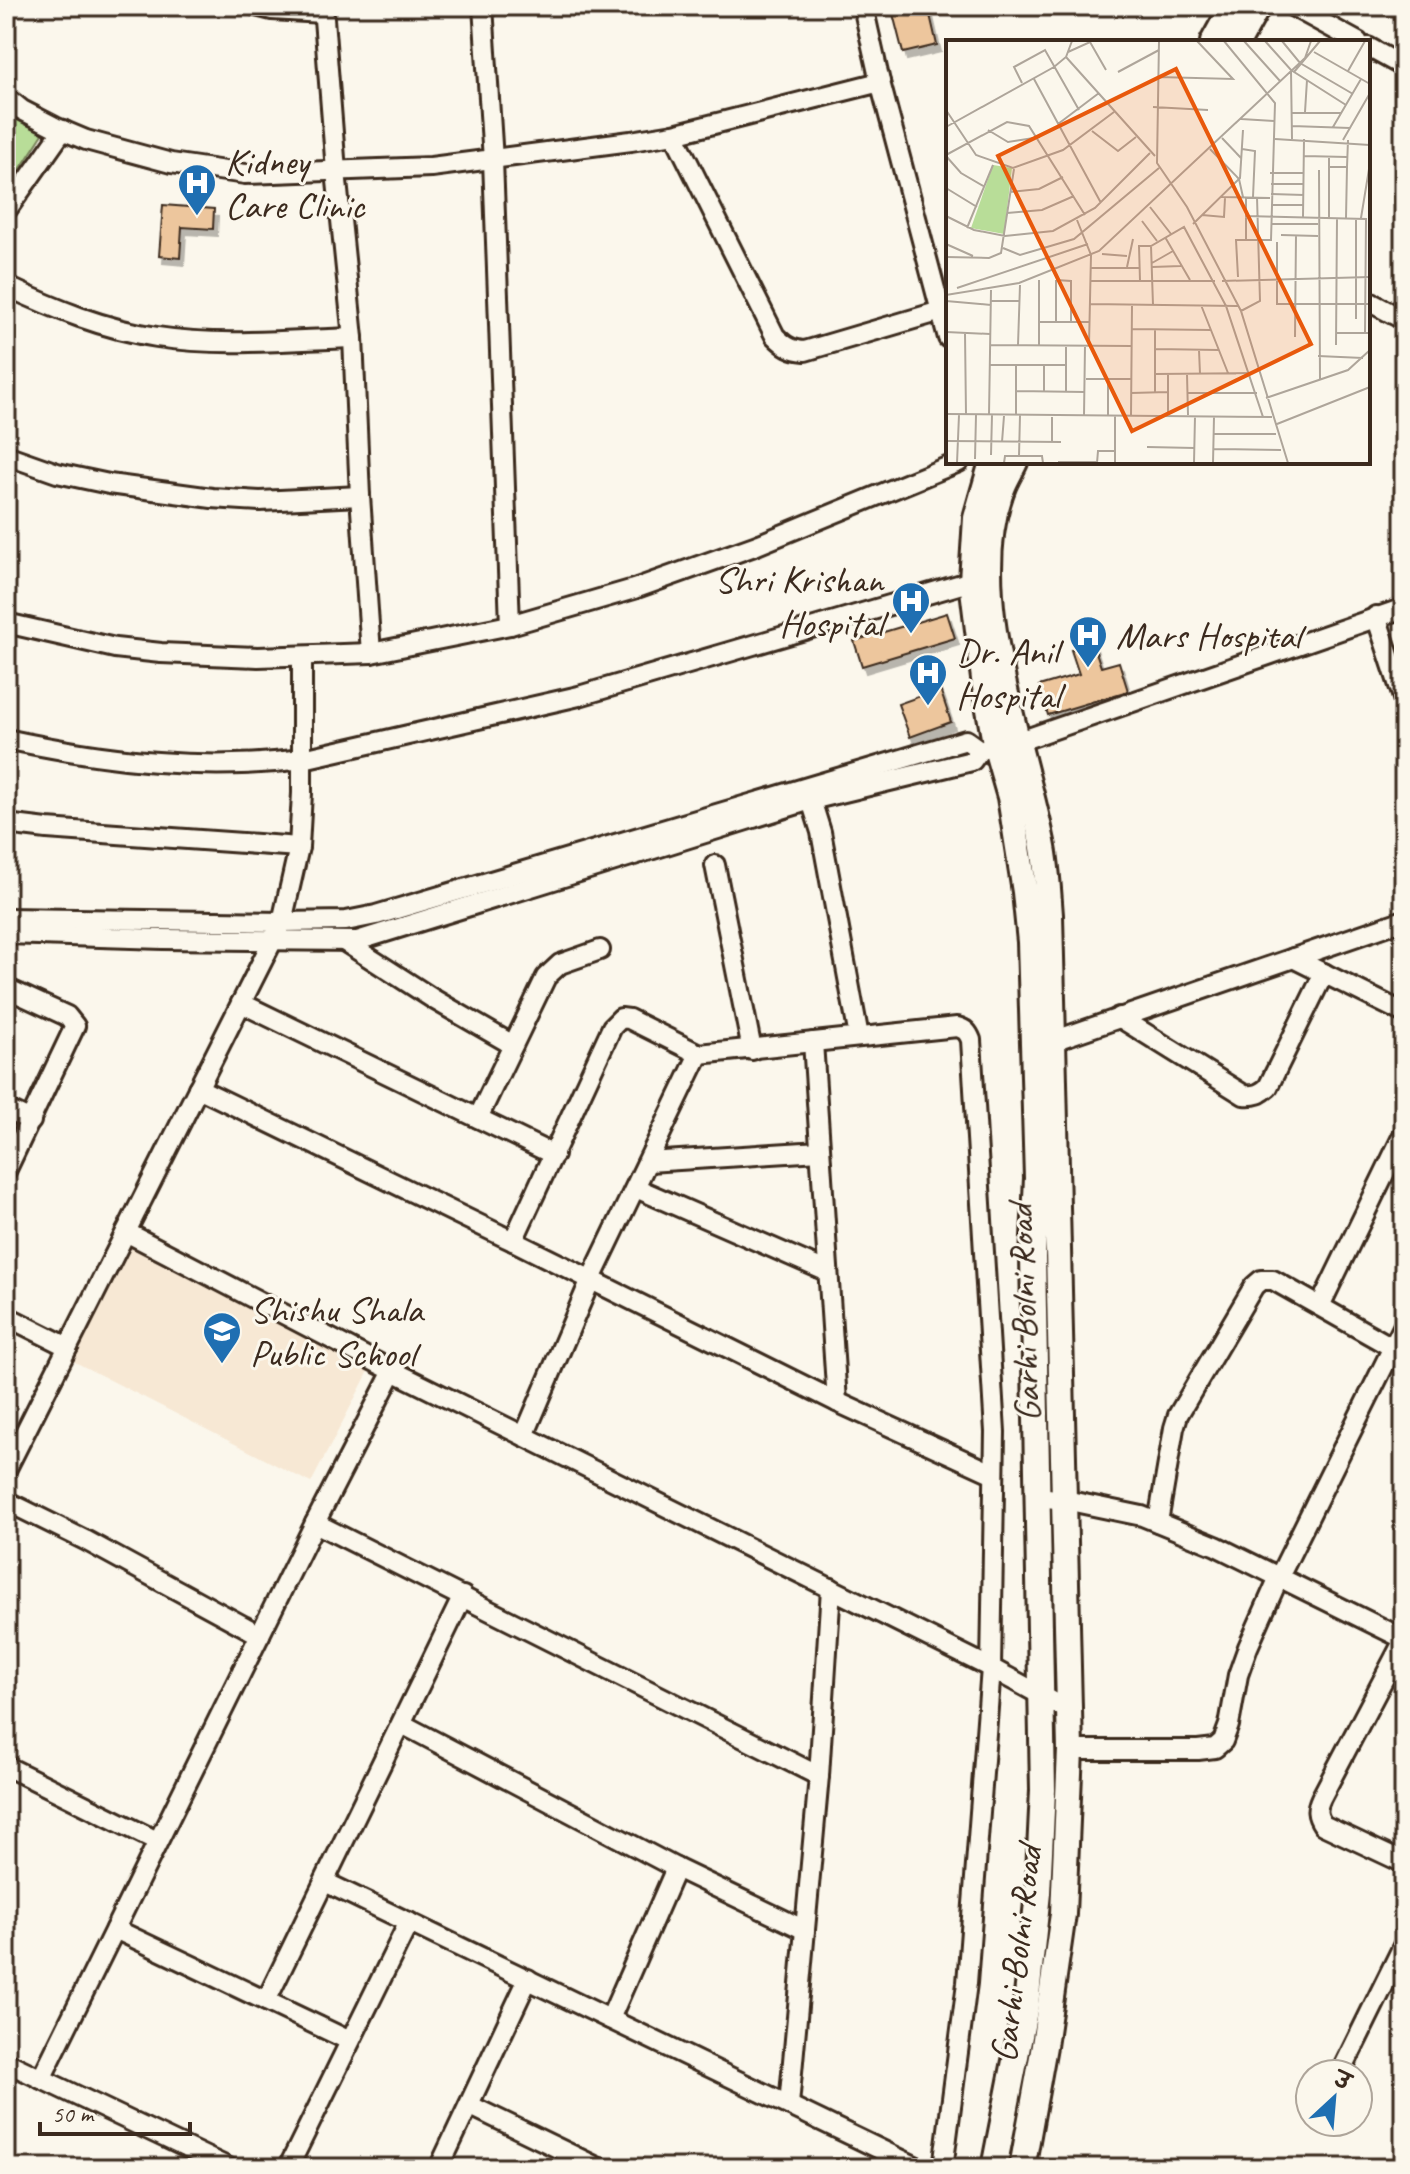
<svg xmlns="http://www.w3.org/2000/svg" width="1410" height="2174" viewBox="0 0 1410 2174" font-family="Caveat,'Playpen Sans Deva',sans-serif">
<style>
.built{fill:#f7e8d4}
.green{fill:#b8dd98;stroke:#7a845b;stroke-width:2}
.building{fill:#edc69d;stroke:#3b2a1e;stroke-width:2;filter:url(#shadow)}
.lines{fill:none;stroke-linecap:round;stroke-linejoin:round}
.street-casing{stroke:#3b2a1e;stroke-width:24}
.secondary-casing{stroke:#3b2a1e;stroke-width:30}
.street{stroke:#fbf7ec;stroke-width:18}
.secondary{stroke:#fbf7ec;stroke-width:24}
.labels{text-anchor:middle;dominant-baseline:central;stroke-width:6;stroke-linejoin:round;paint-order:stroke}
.poi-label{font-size:38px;fill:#3b2a1e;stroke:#fbf7ec;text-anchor:start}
.street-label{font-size:38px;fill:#3b2a1e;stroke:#fbf7ec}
.inset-road{fill:none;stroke:#aea59a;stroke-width:2}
.view{fill:#e8590c;fill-opacity:0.15;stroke:#e8590c;stroke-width:4}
.inset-edge{fill:none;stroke:#3b2a1e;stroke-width:4}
</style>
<defs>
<filter id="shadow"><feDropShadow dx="4" dy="7" stdDeviation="0" flood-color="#0004"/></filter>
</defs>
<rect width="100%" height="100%" fill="#fbf7ec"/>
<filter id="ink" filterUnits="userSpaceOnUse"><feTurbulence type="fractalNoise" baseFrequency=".0125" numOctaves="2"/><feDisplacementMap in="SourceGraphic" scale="16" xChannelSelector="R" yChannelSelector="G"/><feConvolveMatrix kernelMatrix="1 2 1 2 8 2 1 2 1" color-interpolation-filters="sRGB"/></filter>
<g filter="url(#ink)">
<!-- built -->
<path class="built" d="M132,1246L370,1369L311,1483L73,1361Z"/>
<!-- green -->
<path class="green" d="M6,90L50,123L6,191Z"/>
<!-- building -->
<g class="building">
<path d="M891,6H928L937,45L903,53Z"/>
<path d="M163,205L214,209L213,229L182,227L180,258L159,256Z"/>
<path d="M947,613L955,638L862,666L854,641Z"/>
<path d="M1093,643L1101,667L1119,662L1128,691L1048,715L1039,686L1079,674L1071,650Z"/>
<path d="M940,689L951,722L910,737L898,704Z"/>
</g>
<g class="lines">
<defs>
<g id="street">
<path d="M256,6L272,10L323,13"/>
<path d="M323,6L336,171L353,338L360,496L371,653"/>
<path d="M483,6L493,160L510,625"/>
<path d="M863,6L880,82L948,338"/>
<path d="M1292,6L1358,42"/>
<path d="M1368,47L1404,67"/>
<path d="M6,97L22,110L55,127L86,140L171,163L245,174L431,167L631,141L674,134L880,82"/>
<path d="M674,134L775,336C785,346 791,350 805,351L941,311"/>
<path d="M6,211L63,130"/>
<path d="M6,286C55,309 104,329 157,337C221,347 289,340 353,338"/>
<path d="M1368,301L1404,320"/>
<path d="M6,455L57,473L109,484L212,498L260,501L360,496"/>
<path d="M1376,616L1404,701"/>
<path d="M6,623L115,648L161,653L258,657L371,653L510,625L634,589L757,545L959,462"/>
<path d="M6,739C104,760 203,772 303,759L579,696L982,578"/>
<path d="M811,800L821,832L859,1037"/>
<path d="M6,824L47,829L299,847"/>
<path d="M715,865L752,1050"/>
<path d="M6,918L282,922L346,921L376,915L966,740L980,750"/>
<path d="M6,934L163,939L357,941L811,800L972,761L980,750L1017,742L1404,608"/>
<path d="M345,942L435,1000L513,1045"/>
<path d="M1293,958L1404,1013"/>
<path d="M6,988L67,1016L75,1026L6,1171"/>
<path d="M241,1003L554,1155"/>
<path d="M1119,1017L1244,1095C1255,1096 1260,1094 1268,1087L1324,973"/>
<path d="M813,1042L837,1402"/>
<path d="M1044,1044L1404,920"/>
<path d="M198,1088L513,1241L837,1402L994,1474"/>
<path d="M6,1109L31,1121"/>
<path d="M478,1118L546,977L560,964L600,950"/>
<path d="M648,1162L820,1151"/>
<path d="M636,1188L828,1272"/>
<path d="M126,1232L393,1371L991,1668L1070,1711"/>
<path d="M513,1241L612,1027L621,1018L629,1019L699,1054L957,1027C965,1029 968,1032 971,1040L995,1432L991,1668L967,1983L943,2168"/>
<path d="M1320,1306L1404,1133"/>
<path d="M6,1316L68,1347"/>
<path d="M524,1436L591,1279L699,1054"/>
<path d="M6,1470L282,922L299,847L302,793V656"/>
<path d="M1038,1497L1065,1500L1142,1516L1216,1546L1404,1639"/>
<path d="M6,1501L85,1540L260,1635"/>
<path d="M1158,1522L1174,1428L1178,1415L1254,1286L1261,1280H1273L1404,1354"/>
<path d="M315,1523L819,1776"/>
<path d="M1404,1640L1321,1798C1316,1809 1316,1815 1323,1825L1404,1863"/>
<path d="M402,1724L676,1868L805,1930"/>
<path d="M1070,1750H1198L1215,1748L1223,1741L1229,1725L1238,1675L1248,1647L1279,1577L1404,1325"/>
<path d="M6,1766L157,1841"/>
<path d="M325,1882L919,2168"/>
<path d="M115,1929L350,2041"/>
<path d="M266,2001L463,1596"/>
<path d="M610,2019L676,1868"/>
<path d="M6,2062L229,2168"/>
<path d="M1340,2074L1404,1944"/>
<path d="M41,2079L315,1523L393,1371"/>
<path d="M469,2105L599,2168"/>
<path d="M789,2105L819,1776L831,1588"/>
<path d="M288,2168L409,1922"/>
<path d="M439,2168L528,1979"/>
</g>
<g id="secondary">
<path d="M1213,42L1233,6"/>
<path d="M1238,42L1258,6"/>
<path d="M992,462L976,518L972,581L985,687L996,748L1010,797L1025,892L1030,942L1037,1178L1033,1257L1043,1790L1038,1893L1026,2005L994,2168"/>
<path d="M1015,462C1011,471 1005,480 1002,489C963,591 1022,740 1042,842C1047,866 1048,890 1050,915L1070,1750L1063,1914L1044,2046L1022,2168"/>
</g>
</defs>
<!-- street casing -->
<use href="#street" class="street-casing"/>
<!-- secondary casing -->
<use href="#secondary" class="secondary-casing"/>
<!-- street -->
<use href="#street" class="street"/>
<!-- secondary -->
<use href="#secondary" class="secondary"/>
</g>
</g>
<!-- icons -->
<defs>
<symbol id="hospital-pin" viewBox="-11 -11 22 30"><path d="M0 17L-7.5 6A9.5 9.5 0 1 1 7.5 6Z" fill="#1f6fb2" stroke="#fbf7ec"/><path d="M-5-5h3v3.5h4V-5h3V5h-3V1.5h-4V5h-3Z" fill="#fff"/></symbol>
<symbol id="school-pin" viewBox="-11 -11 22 30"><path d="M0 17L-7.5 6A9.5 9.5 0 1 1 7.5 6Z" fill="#1f6fb2" stroke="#fbf7ec"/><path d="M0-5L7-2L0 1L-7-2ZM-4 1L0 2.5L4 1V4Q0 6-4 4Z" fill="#fff"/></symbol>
</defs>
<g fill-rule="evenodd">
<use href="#hospital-pin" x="175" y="161" width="44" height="60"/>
<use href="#hospital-pin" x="889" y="579" width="44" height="60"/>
<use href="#hospital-pin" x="1066" y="613" width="44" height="60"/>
<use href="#hospital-pin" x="906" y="651" width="44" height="60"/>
<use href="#school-pin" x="200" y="1309" width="44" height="60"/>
</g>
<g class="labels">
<!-- poi labels -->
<g class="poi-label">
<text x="225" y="161">Kidney<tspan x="225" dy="44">Care Clinic</tspan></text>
<text x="883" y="579" text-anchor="end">Shri Krishan<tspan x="883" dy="44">Hospital</tspan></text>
<text x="1116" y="635">Mars Hospital</text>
<text x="956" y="651">Dr. Anil<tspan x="956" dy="44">Hospital</tspan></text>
<text x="250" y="1309">Shishu Shala<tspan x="250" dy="44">Public School</tspan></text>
</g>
<!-- street labels -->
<g class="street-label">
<text transform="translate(1023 1313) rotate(-92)">Garhi Bolni Road</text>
<text transform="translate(1016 1954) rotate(-83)">Garhi Bolni Road</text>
</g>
</g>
<!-- overview -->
<g transform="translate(946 40)">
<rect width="424" height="424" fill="#fbf7ec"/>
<path d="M47,125L66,128L58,194L25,188Z" fill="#b8dd98"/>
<path class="inset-road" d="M213,1L211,123L241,167L295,271L342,423M278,1L329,63L325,200H290L292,237M298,1L334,41M319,1L345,30L400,65M336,1L354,23L407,54M122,12L144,2L160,30M368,12L424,44M120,17L209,116M345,31L346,99M402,31L419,1M172,32L213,10M348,32L374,1M212,37L287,39L251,1M88,39L155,163M76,43L68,27L99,10L133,70M207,67L262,70M0,70L30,115L67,128L117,110L168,72M359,72L361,40M346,73H395M295,79L328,81M112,84L153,53M346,86L404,88M0,87L108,27L120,17L126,1M387,87L415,39M42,90L62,102L94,97M146,91L172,111L190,97M276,98L295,118M329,99L424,105M397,100L424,53M264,109L293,139L297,157M296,109L309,111L307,157M0,115L61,82L83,86L139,175M0,116L15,133L39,147M358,116L401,117M383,127H401L400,178M401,127L402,100M373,130L374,341M324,133H358M325,144H358M0,148L31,167M64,152L93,149L117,137M325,154L358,155M275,157L324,158M325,165H357M204,167L225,194M61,173L96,170L128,156M256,175L278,177L279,158M0,176L28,190L59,196L107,191L149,168L204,113M299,176L420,179L419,293M357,177L358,99M383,178V116M415,178L424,123M131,180L145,215L143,305M196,181L211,201M247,184L294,138L297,90M325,184H372M21,188L47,125M335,195L372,196M219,197L244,240M300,199V157M331,202V264H424M0,204L27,216M205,206L207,265M57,208L74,215L128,199L213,128M156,214L181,216M0,217L43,218L55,213L68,129M206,223L227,211M181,227L187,199M206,227L235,226M144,228H193M110,240L125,241V282M144,241H269M194,241L193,206H205L238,187L280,266L317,377M276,241L424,237M11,248L142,204M0,255L73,243L153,211L359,18L365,1M0,261L45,265M45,261H73M144,264L293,266M255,265L282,333M295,271L314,261L311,157M410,279V178M94,282H144M110,282V240M186,289L265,290M209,289V352M0,292L44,294M19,293L20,375M390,293H424M349,297L350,195M44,305L186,306M72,305L74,245M93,305V240M390,305L391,179M120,306V352M209,309L273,310M253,310L254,334M372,316L417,318M43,325H120M209,334L306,333M241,334L242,375M140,339H185M162,339V376M70,351L139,352M98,351V326M185,353L222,352M241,353H311M320,358L402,330L424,310M0,374L326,377M70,374V325M43,375L45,250M222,375V334M138,376L139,305M185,376L186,265M331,384L424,347M268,394H330M0,401L115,402M56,402L58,376M106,402V377M201,407L249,408M267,409L335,410M45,415L46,375M73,416L74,375M29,419L30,375M112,422H151M11,423L13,375M22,423H50M58,423L59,416H96L97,423M151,423L152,411H169M169,423V376M248,423L249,376M267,423L268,377"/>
<path class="view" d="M230,29L365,304L186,391L52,116Z"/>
<rect width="424" height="424" class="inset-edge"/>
</g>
<!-- margin -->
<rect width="1410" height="2174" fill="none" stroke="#fbf7ec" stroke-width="32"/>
<rect x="16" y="16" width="1378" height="2142" fill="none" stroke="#3b2a1e" stroke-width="3" filter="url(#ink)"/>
<!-- north arrow -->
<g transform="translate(1334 2098) rotate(26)"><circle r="38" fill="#fbf7ec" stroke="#aea59a" stroke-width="2"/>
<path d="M0-6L14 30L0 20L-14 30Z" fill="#1f6fb2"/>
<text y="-12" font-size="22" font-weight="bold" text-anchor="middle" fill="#3b2a1e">उ</text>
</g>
<!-- scale -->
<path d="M40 2122v12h150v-12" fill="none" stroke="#3b2a1e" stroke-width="4"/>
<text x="52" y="2122" font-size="24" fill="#3b2a1e" stroke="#fbf7ec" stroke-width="6" paint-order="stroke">50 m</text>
</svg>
